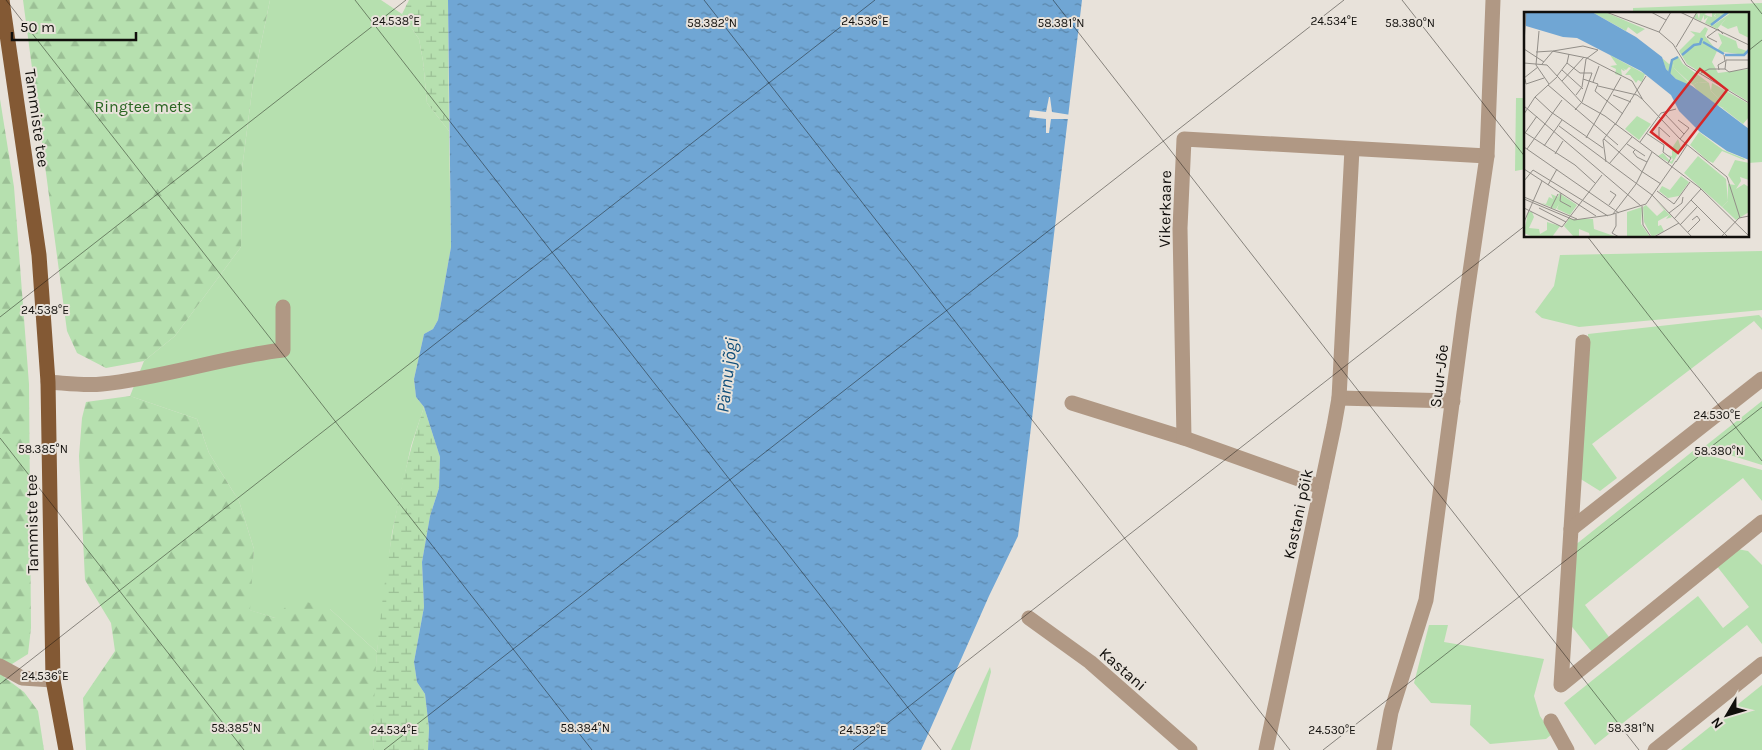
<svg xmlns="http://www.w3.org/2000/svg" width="1762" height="750" viewBox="0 0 1762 750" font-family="Karla,sans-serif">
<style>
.green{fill:#b6e0af}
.forest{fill:url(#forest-firs)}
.wetland{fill:url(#wetland-marsh)}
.water{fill:url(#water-ripples)}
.pier{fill:#e8e2da}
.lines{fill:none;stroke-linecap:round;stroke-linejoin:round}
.minor{stroke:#b09884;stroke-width:15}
.major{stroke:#835934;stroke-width:15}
.ticks{fill:none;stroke:#110f0c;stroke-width:1;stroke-opacity:0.45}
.labels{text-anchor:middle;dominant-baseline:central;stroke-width:4;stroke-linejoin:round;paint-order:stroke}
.park-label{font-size:16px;fill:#296521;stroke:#e8e2da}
.street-label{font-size:16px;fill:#110f0c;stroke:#e8e2da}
.water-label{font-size:18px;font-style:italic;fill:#0f4e7a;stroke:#e8e2da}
.inset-river{fill:none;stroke:#70a6d4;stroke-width:2.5}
.inset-road{fill:none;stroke:#928e88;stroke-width:1}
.view{fill:#d62828;fill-opacity:0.15;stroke:#d62828;stroke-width:2.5}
.inset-edge{fill:none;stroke:#110f0c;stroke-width:2.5}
.ticks-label{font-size:12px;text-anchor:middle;fill:#110f0c;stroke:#e8e2da;stroke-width:4;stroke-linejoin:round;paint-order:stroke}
</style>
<defs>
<pattern id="forest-firs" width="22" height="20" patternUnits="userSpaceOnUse" patternTransform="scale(1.25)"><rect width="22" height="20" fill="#b6e0af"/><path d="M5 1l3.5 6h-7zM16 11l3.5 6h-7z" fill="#9bbf95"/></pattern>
<pattern id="wetland-marsh" width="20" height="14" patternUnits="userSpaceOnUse" patternTransform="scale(1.25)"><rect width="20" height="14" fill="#b6e0af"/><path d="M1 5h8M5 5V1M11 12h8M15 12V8" fill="none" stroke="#9bbf95"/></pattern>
<pattern id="water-ripples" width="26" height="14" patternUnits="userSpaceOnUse" patternTransform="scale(1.25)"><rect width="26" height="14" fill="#70a6d4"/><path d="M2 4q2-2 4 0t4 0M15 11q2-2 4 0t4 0" fill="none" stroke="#5b86aa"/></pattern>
</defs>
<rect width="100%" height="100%" fill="#e8e2da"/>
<!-- green -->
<g class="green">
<path d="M270,0H381L402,14L419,39L423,61L427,103L449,131L451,247L438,320L433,329L424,334L414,379L416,397L424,407L411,446L392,533L377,652L330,609L275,618L249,610L254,549L239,501L209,453L197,419L130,396L144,361L175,336L241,247L242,169L253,83Z"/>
<path d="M1762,3V162L1748,163V14H1633V8Z"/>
<path d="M1516,98H1526V169L1515,171Z"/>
<path d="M1762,251V310L1579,327L1542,318L1535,312L1554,286L1560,255Z"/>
<path d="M1759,315L1762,318V330L1754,321L1592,444L1617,478L1600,491L1579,478L1588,334Z"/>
<path d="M1762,401V465L1704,447Z"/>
<path d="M1693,451L1762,470V501L1743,478L1585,605L1609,637L1592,652L1569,623L1574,546Z"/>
<path d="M1737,549L1748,551L1762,565V644L1747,625L1595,745L1564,703L1698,596L1723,628L1749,607L1716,565Z"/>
<path d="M1429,625H1448L1444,642L1544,659L1534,696L1540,716L1552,734L1546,739L1490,744L1470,725L1471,705L1431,703L1414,683Z"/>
<path d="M990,667L991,672L970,750H951Z"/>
<path d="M1762,685V750H1681Z"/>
</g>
<!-- forest -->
<g class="forest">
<path d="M23,0H270L253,83L242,169L241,247L175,336L144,361L106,368L77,353L67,331Z"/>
<path d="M0,99L14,187L29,384L31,628L28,654L12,664L4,677L24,692L38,711L44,750H0Z"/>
<path d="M130,396L197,419L209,453L239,501L254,549L250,610L275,618L294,598L330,609L377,652L373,750H86L83,698L115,651L111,623L85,580L79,456L82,418L86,402Z"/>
</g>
<!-- wetland -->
<g class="wetland">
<path d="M409,0H448L449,131L427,103L423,61L419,39L402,14Z"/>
<path d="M424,407L440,457L439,488L430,516L422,562L424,607L414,662L417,682L425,694L429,728L428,750H373C374,717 374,684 377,651C385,569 397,485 424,407Z"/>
</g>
<!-- water -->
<path class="water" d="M448,0H1082L1018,536L989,596L921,750H428L429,728L425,694L417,682L414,662L424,607L422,562L430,516L439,488L440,457L424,407L416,397L414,379L424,334L433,329L438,320L451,247Z"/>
<!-- pier -->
<path class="pier" d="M1049,97H1050L1052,112L1071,115V119H1051L1049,133H1046V119L1029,117L1030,110L1046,112Z"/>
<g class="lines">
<!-- minor -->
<g class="minor">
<path d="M1583,342L1561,685L1762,522"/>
<path d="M48,382C65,383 84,386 102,384C163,378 222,357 283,350V307"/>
<path d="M1339,398L1453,401"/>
<path d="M1072,403L1184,438L1321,487"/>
<path d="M1184,438L1180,228L1184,139L1487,156"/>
<path d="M1571,529L1762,379"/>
<path d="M1029,618L1090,662L1190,750"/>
<path d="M0,666L22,678L53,680"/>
<path d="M1551,721L1567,750"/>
<path d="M1266,750L1334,426L1339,398L1352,149"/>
<path d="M1384,750L1391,712L1426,600L1464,313L1487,156L1493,0"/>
<path d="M1655,750L1762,664"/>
</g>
<!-- major -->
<path class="major" d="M2,0L39,255L48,382L53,680L66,750"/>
</g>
<!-- ticks -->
<path class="ticks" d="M6,0L592,750M355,0L941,750M704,0L1290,750M1053,0L1639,750M1402,0L1526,158M1751,0L1762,14M1748,51L1762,40M1587,236L1762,461M0,317L406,0M0,438L244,750M0,684L875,0M384,750L1344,0M853,750L1526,225M1323,750L1762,407"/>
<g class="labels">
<!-- park labels -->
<g class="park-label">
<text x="143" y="106">Ringtee mets</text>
</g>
<!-- street labels -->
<g class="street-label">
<text transform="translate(37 118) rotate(82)">Tammiste tee</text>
<text transform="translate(1165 209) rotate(-89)">Vikerkaare</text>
<text transform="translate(1439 376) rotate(-83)">Suur-Jõe</text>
<text transform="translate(1298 514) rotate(-78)">Kastani põik</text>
<text transform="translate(32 524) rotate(-91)">Tammiste tee</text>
<text transform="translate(1123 669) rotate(41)">Kastani</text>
</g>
<!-- water labels -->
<g class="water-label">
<text transform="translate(727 375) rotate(-83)">Pärnu jõgi</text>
</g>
</g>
<!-- overview -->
<g transform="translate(1524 12)">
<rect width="225" height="225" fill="#e8e2da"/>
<path d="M68,0H81L121,17L113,22L104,15L102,19ZM173,0L175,7L176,1L179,2L176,0H186L180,2L184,4L188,5V0H194L198,3L192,1L190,4L195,6L188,14L207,1L193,17L181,11L184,5L180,8V3L177,9L170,6ZM194,21L212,29L214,36L223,39L221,43L193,39L198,31ZM86,43L121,62L118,70L114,68L112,71L106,63H101L107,56L105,55L102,58L98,56L101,58L100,59L97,57L98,64L91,62L92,57L86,54L93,53ZM174,70L185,71L187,79L197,89L190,92L181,87L169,73ZM197,95L221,101L225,105L219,112ZM175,120L199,138L221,147L220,148L198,139L189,151L183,148L166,133ZM154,127L157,136L148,152L134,144L139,141L147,150L149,147L144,143L148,144V136ZM211,148L225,151V168L216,165L217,169L212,177L220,172L225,175V200L212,208L198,195L204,189V172L211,173L204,163ZM157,164L165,170L155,184L144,186L135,179L138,174L146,178ZM35,181L53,193L46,203L33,197L35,192L32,197L27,196L28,192L27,195L17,191L22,192L25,185L29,187L27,182L34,185ZM132,189L148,205L142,207L145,203L134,209V214L137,213L140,219L128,225L120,210L119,195L122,193L133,204L140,198ZM118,195L117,212L126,225H103V200ZM4,200H8L10,205L5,216L15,217L16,222L23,218V210L36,214L28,225H9L0,221ZM45,207H69L70,217L93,225H66L65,221L55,217V225H50L40,214Z" fill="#b6e0af"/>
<path d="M194,0H225V26L215,21L213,14L204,17L197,13L206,1L186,13L194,6L191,4L192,1L198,3ZM181,15L184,17L181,24L193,39L188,50L194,61L225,57V90L163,52L155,39L171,23L166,19L176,21ZM154,44L159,52L185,71L174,70L169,73L163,68L150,56L148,47ZM188,71L225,92V105L192,93L197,89L187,79Z" fill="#b6e0af"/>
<path d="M138,46L145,52L149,50L150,56L176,82L152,67L142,57Z" fill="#b6e0af"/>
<path d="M113,104L127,112L115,128L101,117ZM174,144L202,167L204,189L198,195L160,161Z" fill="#b6e0af"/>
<path d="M0,0H68L112,25L138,45L142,57L152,67L168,74L225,117V148L203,139L176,120L155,99L147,83L117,59L53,26L39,25L2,14Z" fill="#70a6d4"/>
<path class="inset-river" d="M187,13L204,0M179,30L200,42M158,43L170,33L176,32L178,26M201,43H220L225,38M145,62L148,48L154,45"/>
<path class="inset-road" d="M82,0L135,20L149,32L162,53L225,91M127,0L142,8M156,0L225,33M15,19L12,53L25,72M135,20L147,0M193,30L183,25L194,17L199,22M0,31L2,0M152,35L173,0M0,37L20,50M12,40L28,39L63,46L108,69L119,88L156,127L203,165L216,206M0,51L23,53L58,91L81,104L176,176L225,224M43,51L56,61H68L58,90L51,98M18,52L29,39L59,34L74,38L62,47L58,75L52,83M201,57L202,48H225M201,57L205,60L225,56M38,58L59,77M195,58L194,53L201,49L200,43M177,61L185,57H201M33,64L43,51L45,42M0,66L14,55M1,67L2,72L20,66M59,67L74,72L71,79L99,102M38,69L60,45M69,70L75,54M24,73L94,133M74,74L113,83L118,87M89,83L107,90M11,85L27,100L79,136M0,94L117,194M139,100L160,122M0,102L11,85L33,65M154,108L165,116L156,127M91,113L122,64M35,114L128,183L168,225M0,120L51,153L71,171M1,121L13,104M122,121L140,133L139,140L147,146L144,151M62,126L97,65M80,127L117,159L137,172M135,127V115L146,125M116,130L137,101L152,97M103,132L121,144M20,134L38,108M0,135L95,201M3,137L38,88M111,138L109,140L113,145L123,150M31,142L39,129M82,150L79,128L91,112M152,150L163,133M85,152L108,125M0,157L72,204M0,169L9,158L84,204M24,173L33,157M133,179L150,192L166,170M37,181L36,189L47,195M0,185L53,207M0,187L50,208L86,203L122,192L152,149M167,188L204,225M85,193L92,183L86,179M118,194L119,213L127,225M0,196L38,215L78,163M15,196L42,210M27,196L34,182M145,201L158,191L159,185M89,202L112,172L128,140M92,202V214L88,221L95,225M150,207L177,177M0,210L18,169M156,213L173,195M164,220L176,208L173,204L168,208M130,225L155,211M197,225L215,206L225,204"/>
<path class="view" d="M176,57L203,78L154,141L127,120Z"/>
<rect width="225" height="225" class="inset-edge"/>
</g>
<g class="ticks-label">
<text x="396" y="25">24.538°E</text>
<text x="865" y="25">24.536°E</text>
<text x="1334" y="25">24.534°E</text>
<text x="712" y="27">58.382°N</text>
<text x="1061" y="27">58.381°N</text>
<text x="1410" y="27">58.380°N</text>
<text x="45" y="314">24.538°E</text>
<text x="1717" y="419">24.530°E</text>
<text x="43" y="453">58.385°N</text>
<text x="1719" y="455">58.380°N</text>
<text x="45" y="680">24.536°E</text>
<text x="236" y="732">58.385°N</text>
<text x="585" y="732">58.384°N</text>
<text x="1631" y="732">58.381°N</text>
<text x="394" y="734">24.534°E</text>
<text x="863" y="734">24.532°E</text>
<text x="1332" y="734">24.530°E</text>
</g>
<!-- north arrow -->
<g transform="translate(1727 715) rotate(232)" stroke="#e8e2da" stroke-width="4" paint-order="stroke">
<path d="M0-4L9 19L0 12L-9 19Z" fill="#110f0c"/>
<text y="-8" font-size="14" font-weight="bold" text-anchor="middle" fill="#110f0c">N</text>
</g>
<!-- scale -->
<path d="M12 32v8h124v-8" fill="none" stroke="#110f0c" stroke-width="2.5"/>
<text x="20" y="32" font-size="15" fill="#110f0c" stroke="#e8e2da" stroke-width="4" paint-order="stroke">50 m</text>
</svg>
